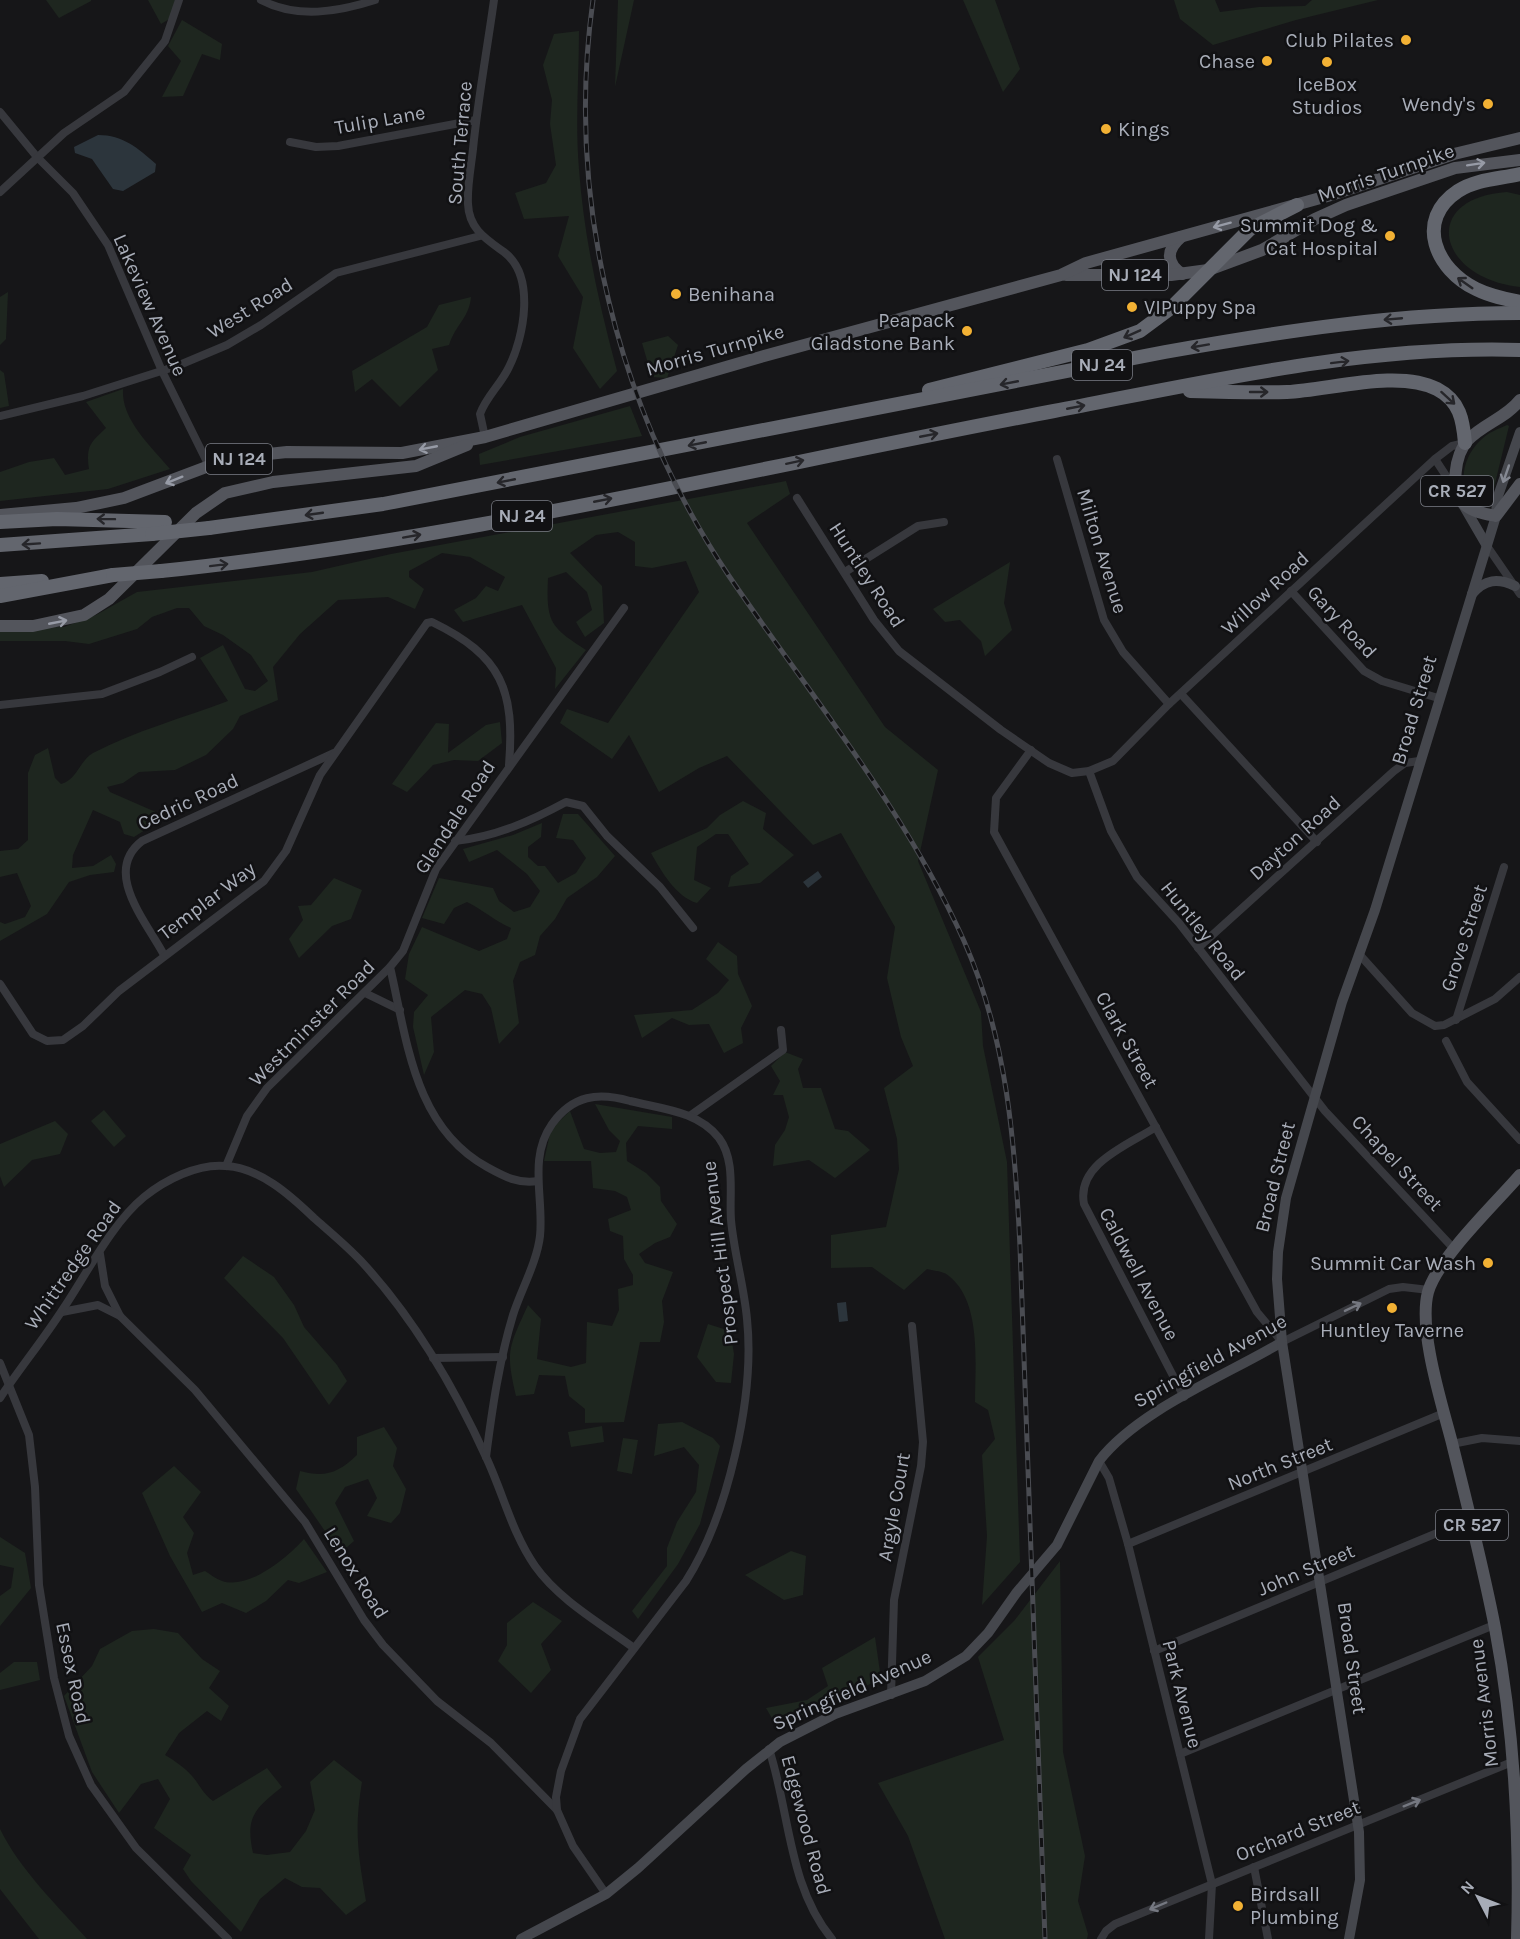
<svg xmlns="http://www.w3.org/2000/svg" width="1520" height="1939" viewBox="0 0 1520 1939" font-family="Karla,sans-serif">
<style>
.green{fill:#1e261f}
.water{fill:#2c353c}
.lines{fill:none;stroke-linecap:round;stroke-linejoin:round}
.minor{stroke:#37383d;stroke-width:8}
.secondary{stroke:#45474d;stroke-width:10}
.primary{stroke:#53555c;stroke-width:12}
.motorway{stroke:#63666e;stroke-width:14}
.rail-casing{stroke:#4a4c52;stroke-width:5}
.rail{stroke:#111113;stroke-width:3;stroke-dasharray:9;stroke-linecap:butt}
.motorway-bridge{stroke:#63666e;stroke-width:14}
.oneway{stroke:#979ba6}
.oneway2{stroke:#26262a}
.oneway3{stroke:#858993}
.oneway4{stroke:#757881}
.poi-dot{fill:#f2b134;stroke:#111113;stroke-width:2}
.labels{text-anchor:middle;dominant-baseline:central;stroke-width:5;stroke-linejoin:round;paint-order:stroke}
.shield{fill:#111113;stroke:#7b7e86;stroke-width:1.5}
.shield-label{font-size:18px;font-weight:bold;fill:#a8adb8}
.poi-label{font-size:20px;fill:#a8adb8;stroke:#111113;text-anchor:end}
.street-label{font-size:20px;fill:#a8adb8;stroke:#111113}
</style>
<rect width="100%" height="100%" fill="#161618"/>
<!-- green -->
<g class="green">
<path d="M46,0H91V1L59,18Z"/>
<path d="M148,0H175L171,18L161,24Z"/>
<path d="M618,0H634L615,87Z"/>
<path d="M963,0H995L1020,69L1003,92Z"/>
<path d="M1174,0H1215L1220,12L1259,7L1305,6L1312,0H1378L1296,20L1213,45L1180,19Z"/>
<path d="M182,20L222,44L220,60L202,54L183,96L162,97L181,61L168,46Z"/>
<path d="M579,31C579,76 575,123 579,169C584,238 599,304 617,371L600,389L573,348L583,297L558,256L569,216L524,219L515,193L546,183L556,165L550,124L552,100L543,65L554,34Z"/>
<path d="M1507,192L1520,195V287C1437,278 1419,198 1507,192Z"/>
<path d="M8,292L6,339L0,345V297Z"/>
<path d="M471,297C469,318 456,324 449,345L432,349L438,370L400,407L372,379L355,392L352,371L427,327L439,305Z"/>
<path d="M668,336L678,345L667,378L652,377L642,343Z"/>
<path d="M0,370L4,373L9,406L0,408Z"/>
<path d="M123,389C121,420 151,446 170,469L108,489L0,501V472L29,462L54,458L65,475L89,469C86,446 90,443 106,428L86,402Z"/>
<path d="M630,406L642,436L480,465L479,454L520,437Z"/>
<path d="M1507,425L1509,426L1490,504L1479,505C1454,489 1463,455 1482,439C1489,432 1498,429 1507,425Z"/>
<path d="M786,481L790,494L747,523L885,727L938,770L918,861L981,1012L983,1046L1007,1162L1020,1562L982,1605L987,1536L982,1455L995,1439L988,1410L975,1402C975,1365 982,1302 949,1276C944,1271 934,1271 927,1269L904,1290L872,1267L831,1268V1235L886,1227L899,1169L897,1139L884,1088L913,1066L901,1037L887,978L895,927L841,833L813,845L727,756L699,768L659,792L629,735L612,759L560,723L567,709L608,723L699,592L686,561L652,568L635,566V542L618,532L596,535L570,553L602,586L604,623L585,637L576,622L592,610L587,592L566,572L548,578C546,622 550,627 586,650L555,689L556,668L522,605L463,622L454,610L476,598L486,586L498,591L505,577L470,557L442,553L409,571V577L424,589L415,609L388,597L338,600L300,634L273,667L278,700L240,716L233,729L206,755L175,770L139,772L123,783L107,787L110,792L158,813L156,823L134,837L124,834L120,822L93,810L73,855L72,868L93,866L111,855L116,864L114,872L90,875L69,882L47,914L0,941V922L5,924L25,917L31,906L17,873L0,877V851L18,849L28,840V773L35,755L48,748L55,778L61,784C78,779 79,761 93,753C135,731 183,718 228,701L200,658L223,645L245,689L255,691L268,681L251,655L223,635L204,626L189,608H177L152,617L137,629L89,644L65,641H0V628L64,627L96,615L137,592L312,572L391,554Z"/>
<path d="M1010,562L1004,603L1012,630L985,656L981,641L960,620L945,622L933,609Z"/>
<path d="M500,722L502,743L478,761L454,760L433,765L407,792L392,784L436,723L449,724L448,753L486,725Z"/>
<path d="M743,801L766,813L763,829L794,855L760,883L728,887L731,876L749,864L728,834H716L697,847L694,880L711,888L697,903C676,897 661,871 651,853L707,828L720,815Z"/>
<path d="M563,814H578L615,856L597,877L567,898L555,919L540,936L535,955L520,962L513,981L519,1023L499,1044L491,1008L482,994L465,990L431,1017L434,1052L424,1075L413,1027L414,1012L428,995L405,979L409,954L422,927L479,951L507,939L511,928C495,921 483,910 467,902L454,908L444,924L422,918L439,878L493,888L499,901L514,912L530,907L540,891L527,874L497,850L469,862L463,849L513,835L542,823L541,837L528,847V857L538,866H545L558,883L576,873L586,858L573,840L556,838Z"/>
<path d="M334,878L362,890L351,919L332,926L299,958L289,939L303,920L298,906L311,905Z"/>
<path d="M718,942L737,956L738,974L752,1006L741,1028L743,1043L724,1053L709,1024L689,1025L672,1018L642,1038L634,1015L692,1010L718,993L729,980L706,959Z"/>
<path d="M785,1052L803,1059L798,1069L803,1088H821L835,1129L848,1131L870,1150L835,1178L809,1160L773,1166L775,1145L785,1130L789,1117L783,1095H773L780,1081L771,1066Z"/>
<path d="M595,1104L672,1117V1129L638,1126L626,1143L627,1161L646,1173L660,1187L661,1201L677,1224L670,1237L655,1243L639,1254L645,1263L673,1272L662,1301L664,1322L660,1342H640L624,1422L585,1423V1409L569,1396L565,1376L539,1375L534,1394L516,1396C505,1350 509,1347 528,1305L541,1319L537,1359L571,1367L586,1363L587,1322L612,1326L619,1310L618,1289L633,1285V1275L624,1259L623,1236L610,1231L608,1219L631,1210L627,1197L615,1191L593,1188L591,1161H544L551,1129L570,1111L584,1149L600,1153L616,1152L620,1141L609,1130Z"/>
<path d="M104,1110L126,1136L114,1147L91,1121Z"/>
<path d="M55,1121L68,1134L60,1154L32,1160L4,1187L0,1176V1144Z"/>
<path d="M243,1256L274,1277L294,1305L304,1327L337,1365L347,1381L329,1405L283,1338L224,1278Z"/>
<path d="M708,1324L730,1331L734,1354L731,1383L716,1382L697,1357Z"/>
<path d="M682,1422L713,1438L720,1446L700,1524L678,1564L638,1619L632,1611L667,1566V1548L677,1522L696,1492L699,1465L684,1447L654,1456L658,1424Z"/>
<path d="M602,1426L604,1442L571,1447L568,1432Z"/>
<path d="M384,1427L397,1448L393,1466L406,1489L400,1513L391,1523L367,1516L377,1498L368,1479L345,1487L335,1503L354,1541L340,1553L296,1489L300,1471C325,1478 338,1473 357,1455V1437Z"/>
<path d="M623,1438L638,1440L632,1474L617,1471Z"/>
<path d="M174,1466L201,1492L183,1517L194,1533L187,1553L193,1575L205,1571C210,1574 216,1579 222,1581C249,1590 288,1557 304,1539L327,1572L299,1583L288,1580L266,1601L246,1613L222,1603L202,1612L170,1556L142,1493Z"/>
<path d="M0,1537L25,1553L31,1588L0,1626V1596L11,1588L14,1568L0,1565Z"/>
<path d="M791,1551L806,1556L803,1595L784,1600L745,1575Z"/>
<path d="M1060,1561L1063,1752L1085,1856L1078,1901L1088,1934L1087,1939H945L908,1836L878,1783L1004,1740L978,1657L1014,1621Z"/>
<path d="M533,1602L562,1621L541,1644L551,1670L531,1693L498,1661L507,1645V1623Z"/>
<path d="M154,1629L178,1633L202,1659L220,1671L209,1688L229,1706L221,1721L207,1711L179,1733L165,1755C175,1761 184,1767 192,1776C200,1785 203,1794 213,1801L267,1768L282,1787C255,1809 245,1816 253,1853L267,1855L290,1852L306,1831L315,1810L310,1782L334,1760L362,1782C354,1830 358,1854 366,1901L346,1915L320,1888L302,1887L285,1878L260,1899L241,1932L191,1881L183,1869L191,1855L154,1828L170,1799L158,1779L141,1784L119,1813L92,1772L64,1696L92,1666L100,1649L132,1631Z"/>
<path d="M875,1637L881,1679L777,1727L766,1708L807,1700L828,1686L822,1668Z"/>
<path d="M14,1662H37L40,1680L0,1690V1673Z"/>
<path d="M0,1829C20,1870 57,1905 87,1939H39L0,1889Z"/>
</g>
<!-- water -->
<g class="water">
<path d="M98,135C123,135 138,148 156,164L155,172L123,191L113,189L92,159L75,153L74,147Z"/>
<path d="M818,871L822,877L808,888L803,882Z"/>
<path d="M846,1302L848,1321L839,1322L837,1303Z"/>
</g>
<g class="lines">
<!-- minor -->
<g class="minor">
<path d="M261,0C297,19 338,12 375,0"/>
<path d="M0,112L37,157L73,193L108,245L162,371L209,466"/>
<path d="M290,142L316,147L338,146L476,120"/>
<path d="M0,192L64,133L124,92L165,41L179,0"/>
<path d="M0,416L83,396L177,366L227,345L261,325L336,273L480,236"/>
<path d="M485,437L480,414C486,397 501,384 509,367C524,337 536,276 504,252C486,239 469,229 468,204C467,186 471,167 473,149C478,99 487,50 494,0"/>
<path d="M1057,459L1104,620L1123,652L1169,704"/>
<path d="M1435,459L1454,488"/>
<path d="M797,498L874,620L899,651L1001,730L1049,763L1072,773L1089,771L1113,761L1169,704L1435,459L1452,446L1465,443"/>
<path d="M1487,546L1520,594"/>
<path d="M845,572L918,526L944,522"/>
<path d="M1291,591L1364,671L1382,681L1438,698"/>
<path d="M1181,694L1317,842"/>
<path d="M0,705L102,694L160,672L192,657"/>
<path d="M1031,750L996,798L994,832L1257,1312L1282,1342L1389,1289L1403,1287L1429,1290"/>
<path d="M1089,771L1111,831L1137,877L1179,923L1325,1111L1455,1250"/>
<path d="M455,841C495,837 531,821 566,802L583,806L607,836L660,887L693,928"/>
<path d="M1198,948L1394,771L1405,763L1419,761"/>
<path d="M1359,954L1412,1013L1435,1026L1444,1025L1495,999L1520,977"/>
<path d="M164,955C146,921 102,872 142,841L334,753"/>
<path d="M0,984L33,1034L47,1041L63,1040L83,1026L119,991L264,881L286,851L320,775L427,623L432,622C502,656 515,690 509,765"/>
<path d="M365,993L400,1010"/>
<path d="M1456,1020L1504,867"/>
<path d="M1446,1041L1467,1082L1520,1140"/>
<path d="M691,1115L783,1050L781,1030"/>
<path d="M1156,1127C1128,1145 1076,1164 1084,1204L1184,1397"/>
<path d="M226,1166L247,1116L267,1088L390,967"/>
<path d="M538,1181C518,1184 505,1177 487,1167C414,1127 407,1040 390,967L403,951L436,869L624,608"/>
<path d="M100,1254L105,1286L120,1316L195,1390L305,1522L364,1620L383,1645L437,1701L491,1743L557,1810L573,1846L606,1894"/>
<path d="M62,1312L98,1305L120,1316"/>
<path d="M433,1358L503,1357"/>
<path d="M0,1363L29,1435L35,1487L39,1585L54,1678L69,1736L91,1785L136,1848L228,1939"/>
<path d="M0,1398C20,1368 43,1340 63,1309C86,1275 112,1223 144,1197C165,1180 198,1163 226,1166C260,1168 290,1195 314,1218C330,1232 347,1246 361,1261C413,1317 455,1389 486,1457C503,1493 512,1533 535,1566C559,1600 600,1623 634,1648"/>
<path d="M1452,1444L1482,1438L1520,1441"/>
<path d="M486,1457C492,1410 499,1361 513,1315C521,1290 537,1262 540,1236C544,1198 528,1158 552,1124C573,1095 598,1092 630,1101C662,1109 698,1111 719,1138C736,1161 729,1194 731,1220C734,1253 744,1286 747,1319C755,1396 728,1515 686,1581L580,1719L561,1771L556,1797L557,1810"/>
<path d="M1099,1461L1109,1478L1128,1544L1212,1884L1209,1939"/>
<path d="M1128,1544L1444,1413"/>
<path d="M1154,1651L1461,1523L1471,1521"/>
<path d="M891,1695L894,1600L921,1466L923,1442L912,1326"/>
<path d="M769,1749C790,1813 788,1886 832,1939"/>
<path d="M1180,1754L1494,1625"/>
<path d="M1254,1867L1268,1939"/>
<path d="M1101,1939L1106,1931L1115,1924L1512,1762"/>
</g>
<!-- secondary -->
<g class="secondary">
<path d="M1462,503L1487,546"/>
<path d="M1472,594C1485,579 1498,578 1515,586"/>
<path d="M521,1939L606,1894L638,1868L746,1769L780,1742L835,1714L925,1681L966,1656L988,1633L1017,1592L1057,1545L1099,1461C1138,1410 1227,1375 1282,1342"/>
<path d="M1349,1939L1360,1880L1359,1832L1282,1342L1277,1279L1278,1252L1286,1198L1342,1002L1375,910L1496,516L1497,499L1520,432"/>
</g>
<!-- primary -->
<g class="primary">
<path d="M1181,237C1166,250 1166,263 1182,274"/>
<path d="M1066,275H1171L1208,270L1262,250L1315,219L1346,205L1455,168L1520,160"/>
<path d="M1520,400C1506,418 1483,424 1468,440C1455,454 1449,491 1465,505C1473,512 1486,514 1496,516L1520,484"/>
<path d="M0,515L76,508L124,498L209,466L250,456L287,452L402,453L485,437L764,356L1061,275L1086,263L1331,195L1454,154L1520,138"/>
<path d="M0,626H33L84,615L109,599L196,513L225,493L273,482L416,466L467,445"/>
<path d="M1517,1939C1520,1836 1514,1729 1495,1628C1483,1566 1467,1504 1452,1443C1442,1404 1418,1330 1428,1292C1438,1258 1495,1204 1520,1175"/>
</g>
<!-- motorway -->
<g class="motorway">
<path d="M1520,174C1499,179 1477,179 1458,191C1414,220 1436,270 1476,289C1490,296 1505,299 1520,302"/>
<path d="M929,390L1088,350L1140,331L1171,308L1250,229L1297,205"/>
<path d="M1190,391C1222,392 1255,393 1287,392C1330,390 1398,369 1437,389C1460,401 1463,420 1465,443"/>
<path d="M0,522L57,519L165,522"/>
<path d="M209,528L383,504L1165,352C1283,331 1400,313 1520,313"/>
<path d="M0,545L152,534"/>
<path d="M161,571C462,540 757,467 1054,411C1206,382 1364,345 1520,350"/>
<path d="M0,584L42,581"/>
<path d="M0,596L113,575"/>
</g>
<defs>
<path id="rail" d="M593,0C565,199 617,409 729,576C810,695 905,809 964,941C1007,1038 1015,1143 1020,1247L1045,1939"/>
</defs>
<!-- rail casing -->
<use href="#rail" class="rail-casing"/>
<!-- rail -->
<use href="#rail" class="rail"/>
<!-- motorway-bridge -->
<g class="motorway-bridge">
<path d="M152,534L209,528"/>
<path d="M113,575L161,571"/>
</g>
</g>
<!-- one-way arrows -->
<defs><path id="oneway-shaft" d="M-6 0H5M1.5-3L5.5 0L1.5 3" fill="none" stroke-width="1.6" stroke-linecap="round" stroke-linejoin="round" transform="scale(1.5)"/></defs>
<g class="oneway">
<use href="#oneway-shaft" transform="translate(1476 164) rotate(-9)"/>
<use href="#oneway-shaft" transform="translate(1222 225) rotate(165)"/>
<use href="#oneway-shaft" transform="translate(428 448) rotate(169)"/>
<use href="#oneway-shaft" transform="translate(174 480) rotate(158)"/>
<use href="#oneway-shaft" transform="translate(58 622) rotate(-11)"/>
</g>
<g class="oneway2">
<use href="#oneway-shaft" transform="translate(1465 283) rotate(-145)"/>
<use href="#oneway-shaft" transform="translate(1393 319) rotate(175)"/>
<use href="#oneway-shaft" transform="translate(1132 334) rotate(156)"/>
<use href="#oneway-shaft" transform="translate(1200 346) rotate(170)"/>
<use href="#oneway-shaft" transform="translate(1340 362) rotate(-7)"/>
<use href="#oneway-shaft" transform="translate(1009 383) rotate(169)"/>
<use href="#oneway-shaft" transform="translate(1259 392)"/>
<use href="#oneway-shaft" transform="translate(1448 398) rotate(42)"/>
<use href="#oneway-shaft" transform="translate(1076 407) rotate(-11)"/>
<use href="#oneway-shaft" transform="translate(929 435) rotate(-11)"/>
<use href="#oneway-shaft" transform="translate(697 444) rotate(169)"/>
<use href="#oneway-shaft" transform="translate(795 462) rotate(-12)"/>
<use href="#oneway-shaft" transform="translate(506 481) rotate(169)"/>
<use href="#oneway-shaft" transform="translate(603 500) rotate(-11)"/>
<use href="#oneway-shaft" transform="translate(314 514) rotate(172)"/>
<use href="#oneway-shaft" transform="translate(106 519) rotate(-179)"/>
<use href="#oneway-shaft" transform="translate(412 536) rotate(-10)"/>
<use href="#oneway-shaft" transform="translate(31 544) rotate(176)"/>
<use href="#oneway-shaft" transform="translate(219 565) rotate(-7)"/>
</g>
<use class="oneway3" href="#oneway-shaft" transform="translate(1506 474) rotate(109)"/>
<g class="oneway4">
<use href="#oneway-shaft" transform="translate(1353 1307) rotate(-26)"/>
<use href="#oneway-shaft" transform="translate(1412 1803) rotate(-22)"/>
<use href="#oneway-shaft" transform="translate(1158 1906) rotate(157)"/>
</g>
<!-- markers -->
<g class="poi-dot">
<circle cx="1406" cy="40" r="6"/>
<circle cx="1267" cy="61" r="6"/>
<circle cx="1327" cy="62" r="6"/>
<circle cx="1488" cy="104" r="6"/>
<circle cx="1106" cy="129" r="6"/>
<circle cx="1390" cy="236" r="6"/>
<circle cx="676" cy="294" r="6"/>
<circle cx="1132" cy="307" r="6"/>
<circle cx="967" cy="331" r="6"/>
<circle cx="1488" cy="1263" r="6"/>
<circle cx="1392" cy="1308" r="6"/>
<circle cx="1238" cy="1906" r="6"/>
</g>
<g class="labels">
<!-- shield labels -->
<g class="shield">
<rect x="1102" y="260" width="66" height="30" rx="4.5"/>
<rect x="1072" y="350" width="60" height="30" rx="4.5"/>
<rect x="206" y="444" width="66" height="30" rx="4.5"/>
<rect x="1421" y="476" width="72" height="30" rx="4.5"/>
<rect x="492" y="501" width="60" height="30" rx="4.5"/>
<rect x="1436" y="1510" width="72" height="30" rx="4.5"/>
</g>
<g class="shield-label">
<text x="1135" y="275">NJ 124</text>
<text x="1102" y="365">NJ 24</text>
<text x="239" y="459">NJ 124</text>
<text x="1457" y="491">CR 527</text>
<text x="522" y="516">NJ 24</text>
<text x="1472" y="1525">CR 527</text>
</g>
<!-- poi labels -->
<g class="poi-label">
<text x="1394" y="40">Club Pilates</text>
<text x="1255" y="61">Chase</text>
<text x="1327" y="84" text-anchor="middle">IceBox<tspan x="1327" dy="23">Studios</tspan></text>
<text x="1476" y="104">Wendy's</text>
<text x="1118" y="129" text-anchor="start">Kings</text>
<text x="1378" y="225">Summit Dog &amp;<tspan x="1378" dy="23">Cat Hospital</tspan></text>
<text x="688" y="294" text-anchor="start">Benihana</text>
<text x="1144" y="307" text-anchor="start">VIPuppy Spa</text>
<text x="955" y="320">Peapack<tspan x="955" dy="23">Gladstone Bank</tspan></text>
<text x="1476" y="1263">Summit Car Wash</text>
<text x="1392" y="1330" text-anchor="middle">Huntley Taverne</text>
<text x="1250" y="1894" text-anchor="start">Birdsall<tspan x="1250" dy="23">Plumbing</tspan></text>
</g>
<!-- street labels -->
<g class="street-label">
<text transform="translate(380 120) rotate(-10)">Tulip Lane</text>
<text transform="translate(460 143) rotate(-85)">South Terrace</text>
<text transform="translate(1386 173) rotate(-19)">Morris Turnpike</text>
<text transform="translate(150 305) rotate(66)">Lakeview Avenue</text>
<text transform="translate(250 308) rotate(-32)">West Road</text>
<text transform="translate(715 350) rotate(-16)">Morris Turnpike</text>
<text transform="translate(1102 551) rotate(73)">Milton Avenue</text>
<text transform="translate(867 575) rotate(57)">Huntley Road</text>
<text transform="translate(1265 593) rotate(-43)">Willow Road</text>
<text transform="translate(1342 622) rotate(47)">Gary Road</text>
<text transform="translate(1414 710) rotate(-73)">Broad Street</text>
<text transform="translate(188 802) rotate(-25)">Cedric Road</text>
<text transform="translate(455 817) rotate(-57)">Glendale Road</text>
<text transform="translate(1295 838) rotate(-42)">Dayton Road</text>
<text transform="translate(207 901) rotate(-37)">Templar Way</text>
<text transform="translate(1203 931) rotate(51)">Huntley Road</text>
<text transform="translate(1464 938) rotate(-72)">Grove Street</text>
<text transform="translate(312 1023) rotate(-45)">Westminster Road</text>
<text transform="translate(1127 1040) rotate(61)">Clark Street</text>
<text transform="translate(1397 1163) rotate(47)">Chapel Street</text>
<text transform="translate(1275 1177) rotate(-76)">Broad Street</text>
<text transform="translate(720 1253) rotate(-97)">Prospect Hill Avenue</text>
<text transform="translate(73 1265) rotate(-55)">Whittredge Road</text>
<text transform="translate(1139 1274) rotate(62)">Caldwell Avenue</text>
<text transform="translate(1210 1361) rotate(-29)">Springfield Avenue</text>
<text transform="translate(1280 1464) rotate(-22)">North Street</text>
<text transform="translate(894 1507) rotate(-80)">Argyle Court</text>
<text transform="translate(1306 1570) rotate(-23)">John Street</text>
<text transform="translate(356 1573) rotate(58)">Lenox Road</text>
<text transform="translate(1352 1658) rotate(82)">Broad Street</text>
<text transform="translate(73 1673) rotate(78)">Essex Road</text>
<text transform="translate(852 1690) rotate(-24)">Springfield Avenue</text>
<text transform="translate(1182 1694) rotate(76)">Park Avenue</text>
<text transform="translate(1484 1703) rotate(-97)">Morris Avenue</text>
<text transform="translate(806 1825) rotate(75)">Edgewood Road</text>
<text transform="translate(1298 1831) rotate(-22)">Orchard Street</text>
</g>
</g>
<!-- north arrow -->
<g transform="translate(1478 1897) rotate(312)" stroke="#111113" stroke-width="4.5" paint-order="stroke">
<path d="M0-4.5L10 22L0 15L-10 22Z" fill="#a8adb8"/>
<text y="-9" font-size="16" font-weight="bold" text-anchor="middle" fill="#a8adb8">N</text>
</g>
</svg>
